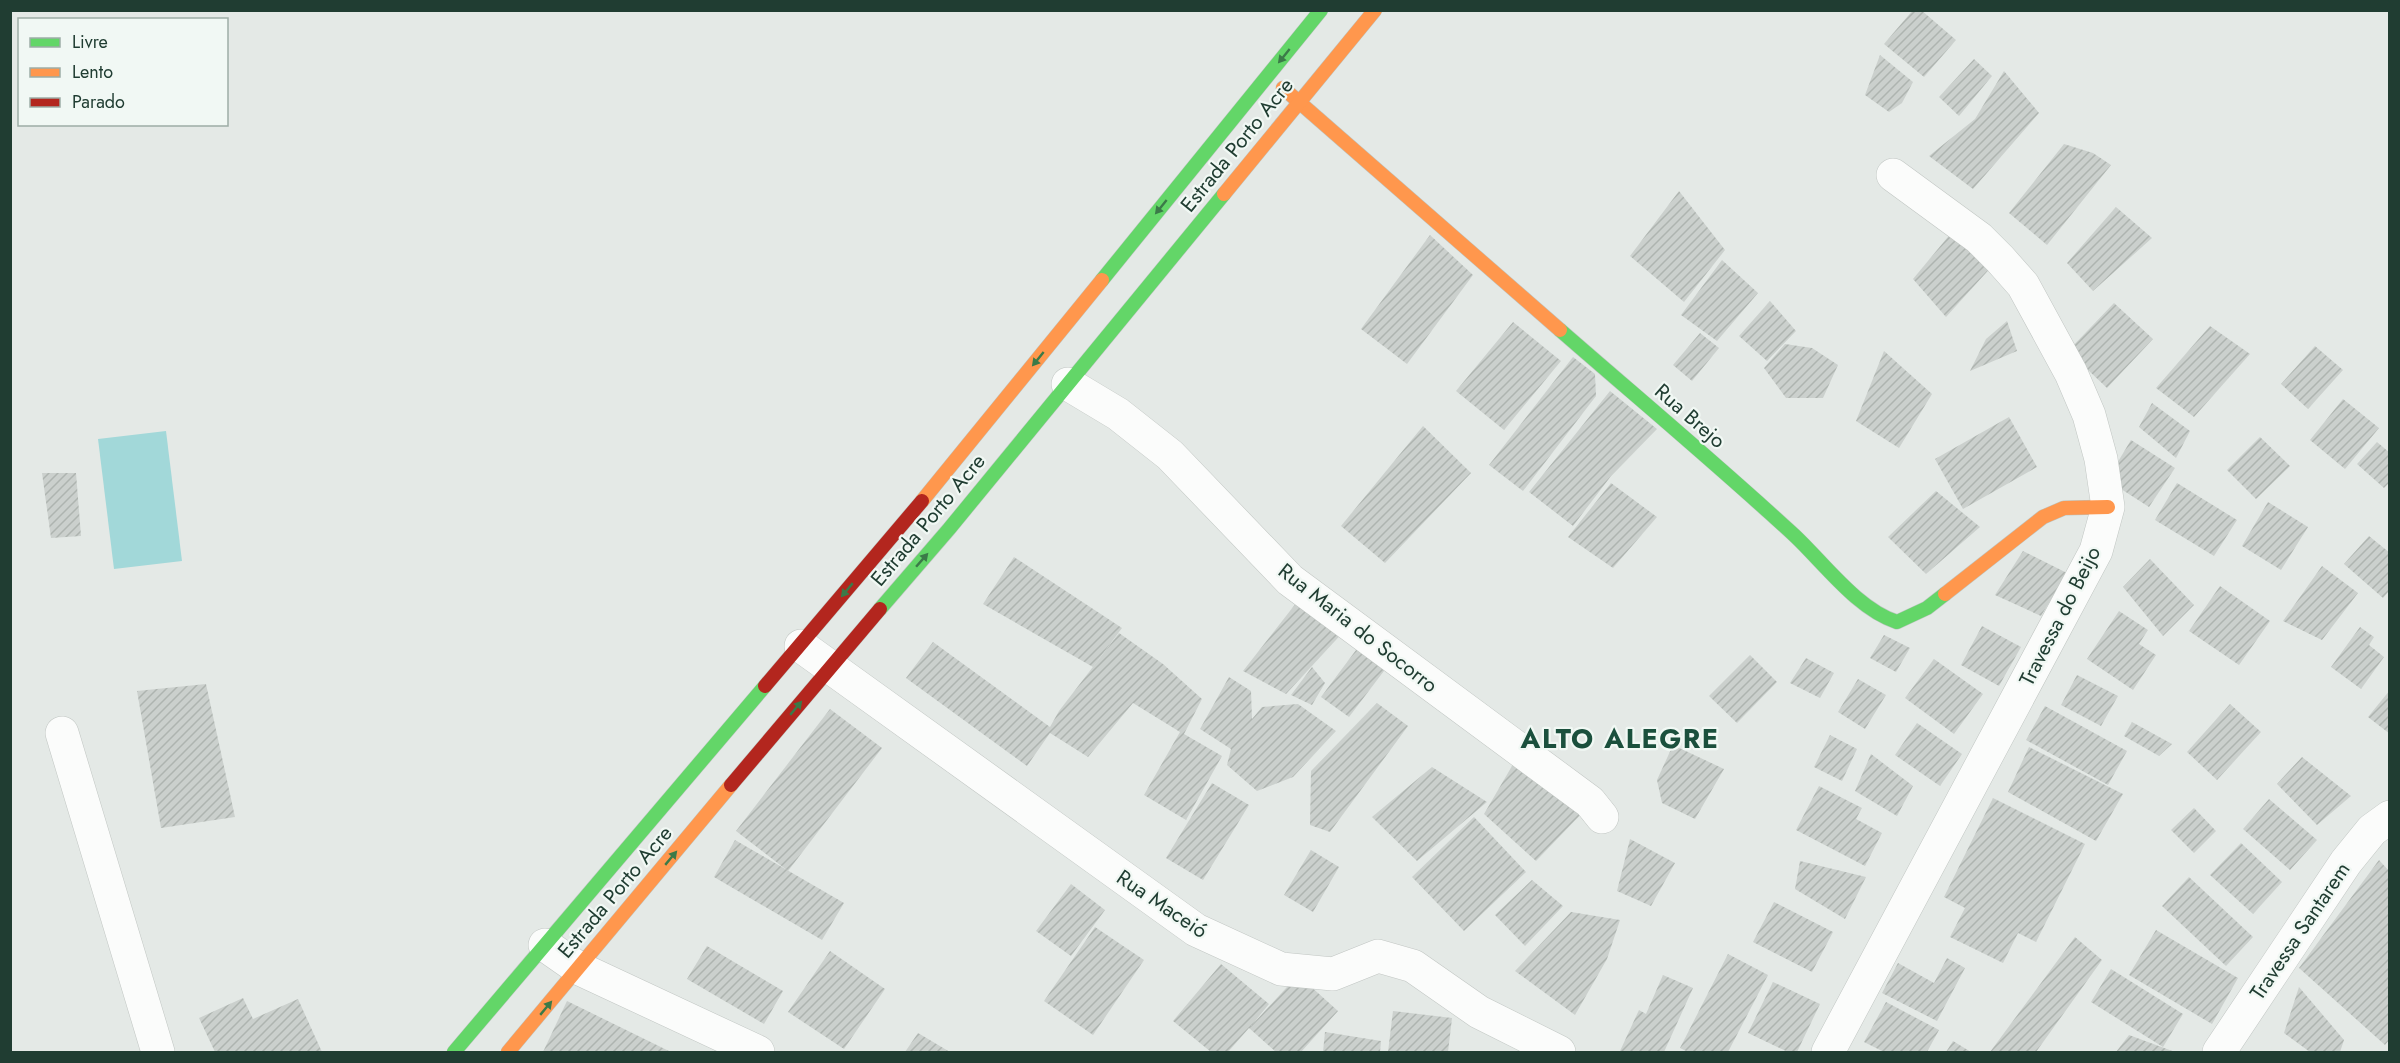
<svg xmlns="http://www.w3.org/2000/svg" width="2400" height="1063" viewBox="0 0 2400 1063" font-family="Jost,sans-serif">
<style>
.water{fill:#a2d8d9}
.building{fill:url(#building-hatch)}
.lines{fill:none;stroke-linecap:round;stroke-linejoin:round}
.street-casing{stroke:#c1c6c3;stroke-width:34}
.fast-casing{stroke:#bdc5c1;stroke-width:15}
.slow-casing{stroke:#bdc5c1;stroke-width:15}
.jam-casing{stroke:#bdc5c1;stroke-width:15}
.street{stroke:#fbfcfb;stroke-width:33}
.fast{stroke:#63d668;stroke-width:14}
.slow{stroke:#ff974d;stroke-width:14}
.jam{stroke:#b3261e;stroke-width:14}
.oneway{fill:#3b7a48}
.labels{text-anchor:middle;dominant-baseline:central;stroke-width:4.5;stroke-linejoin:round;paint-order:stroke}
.street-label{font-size:21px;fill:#203d32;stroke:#f1f8f4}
.district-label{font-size:27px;font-weight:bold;letter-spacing:1.5px;fill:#1b503d;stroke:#f1f8f4}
</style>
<defs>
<pattern id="building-hatch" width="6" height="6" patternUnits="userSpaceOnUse" patternTransform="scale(1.5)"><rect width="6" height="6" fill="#cbd0cd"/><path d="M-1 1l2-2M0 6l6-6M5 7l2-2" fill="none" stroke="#aeb4b0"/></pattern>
</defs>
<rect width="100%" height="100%" fill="#e4e9e6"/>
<!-- water -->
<path class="water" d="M166,431L182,561L114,569L98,439Z"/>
<!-- building -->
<g class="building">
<path d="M1913,10H1921L1956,40L1924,77L1884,44Z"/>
<path d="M1880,55L1913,82L1902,103L1889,112L1865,95Z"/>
<path d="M1974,59L1992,76L1959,116L1939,97Z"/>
<path d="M2004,71L2039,113L1973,189L1929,156L1975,119Z"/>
<path d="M2064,144L2093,153L2111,165L2047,245L2009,213Z"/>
<path d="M1679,191L1725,250L1684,302L1630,256Z"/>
<path d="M2116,207L2152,238L2093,291L2067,263Z"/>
<path d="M1952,232L1994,264L1946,317L1913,279Z"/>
<path d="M1430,235L1473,275L1407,364L1361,329Z"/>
<path d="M1722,260L1758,293L1717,341L1681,315Z"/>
<path d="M1770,301L1796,331L1767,361L1739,336Z"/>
<path d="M2114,303L2153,339L2107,388L2068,351Z"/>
<path d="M2007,321L2017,351L1970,371L1986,339Z"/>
<path d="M1513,322L1561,361L1504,430L1456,391Z"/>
<path d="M2210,326L2250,354L2194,417L2156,388Z"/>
<path d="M1700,333L1719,348L1692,381L1673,365Z"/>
<path d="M1785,344L1812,348L1838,365L1823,398H1786L1764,368Z"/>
<path d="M2315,346L2343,370L2308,409L2281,384Z"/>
<path d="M1884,351L1932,394L1899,448L1856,421Z"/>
<path d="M1573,357L1595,374L1596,396L1523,491L1489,465Z"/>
<path d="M1610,391L1657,429L1611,476L1573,526L1529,492Z"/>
<path d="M2343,399L2379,428L2345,469L2310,440Z"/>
<path d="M2152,403L2190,431L2176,458L2139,427Z"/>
<path d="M2009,417L2037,467L1963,509L1935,459Z"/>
<path d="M1423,426L1471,473L1385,563L1341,526Z"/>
<path d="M2260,437L2290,466L2256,499L2227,470Z"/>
<path d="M2131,440L2175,468L2149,507L2107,480Z"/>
<path d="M2377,442L2390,453V482L2384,488L2357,464Z"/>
<path d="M42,473H76L81,536L51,538Z"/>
<path d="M1611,483L1657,517L1613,568L1568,537Z"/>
<path d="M2177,483L2237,520L2214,556L2155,520Z"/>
<path d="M1936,491L1980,527L1926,574L1888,537Z"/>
<path d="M2268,502L2308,527L2281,570L2242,546Z"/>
<path d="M2369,536L2390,553V590L2383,598L2344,564Z"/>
<path d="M2023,551L2067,573L2041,616L1995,595Z"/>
<path d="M1014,557L1122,628L1093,667L983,604Z"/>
<path d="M2150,559L2194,605L2163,636L2123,587Z"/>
<path d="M2322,566L2358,593L2322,640L2283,621Z"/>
<path d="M2220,586L2270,621L2239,665L2189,631Z"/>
<path d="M1304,593L1347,628L1286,694L1243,671Z"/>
<path d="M2119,611L2148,630L2139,644L2156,655L2133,690L2087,659Z"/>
<path d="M1982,626L2021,647L1999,686L1961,665Z"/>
<path d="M2360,627L2374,637L2369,645L2384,657L2361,689L2331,667Z"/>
<path d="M1119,633L1163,664L1202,699L1184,734L1222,756L1186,820L1144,795L1180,732L1133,703L1088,757L1050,733L1027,766L906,678L933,642L1050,727L1059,711Z"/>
<path d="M1884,635L1910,648L1896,672L1870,658Z"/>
<path d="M1362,642L1390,663L1349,717L1321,697Z"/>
<path d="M1750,655L1777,682L1737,723L1709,696Z"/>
<path d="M1806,658L1834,673L1820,698L1790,683Z"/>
<path d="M1934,659L1983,694L1954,734L1905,698Z"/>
<path d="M1312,667L1325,683L1312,705L1291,695Z"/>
<path d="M2077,675L2118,696L2101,726L2061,705Z"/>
<path d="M1229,677L1251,691L1252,719L1262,707L1298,704L1336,731L1293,777L1257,791L1227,765L1231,749L1200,729Z"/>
<path d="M1858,679L1886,695L1865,729L1838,712Z"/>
<path d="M206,684L235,817L161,828L137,691Z"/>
<path d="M2390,690V734L2368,717Z"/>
<path d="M1377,703L1408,726L1330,832L1310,825L1311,771Z"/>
<path d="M2230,704L2261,732L2217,780L2187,752Z"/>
<path d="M2045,706L2127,751L2108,785L2026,740Z"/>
<path d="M830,709L882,748L788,871L736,831Z"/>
<path d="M2132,722L2172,744L2159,756L2124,736Z"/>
<path d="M1917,723L1962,754L1940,786L1895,755Z"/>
<path d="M1830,735L1857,749L1842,781L1814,767Z"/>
<path d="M1673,745L1724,769L1695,819L1662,803L1657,780Z"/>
<path d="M2029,747L2123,794L2096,841L2008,792Z"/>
<path d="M1519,754L1586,809L1536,861L1484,814Z"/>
<path d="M1871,754L1913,786L1897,816L1855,791Z"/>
<path d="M2302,757L2351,796L2317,825L2277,784Z"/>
<path d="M1432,767L1487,802L1417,861L1372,817Z"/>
<path d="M1212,783L1249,805L1203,880L1166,858Z"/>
<path d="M1819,786L1862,808L1856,819L1882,833L1865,866L1796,830Z"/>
<path d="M1993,798L2085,844L2036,942L2018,933L2003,963L1950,937L1965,908L1944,897Z"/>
<path d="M2269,799L2317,840L2290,870L2243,829Z"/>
<path d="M2194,808L2216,831L2194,853L2171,830Z"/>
<path d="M1474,817L1526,872L1464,931L1412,877Z"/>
<path d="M1630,839L1675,863L1651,906L1617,891Z"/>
<path d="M735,840L844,903L822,940L714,877Z"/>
<path d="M2241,843L2282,882L2253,914L2210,875Z"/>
<path d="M1311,850L1339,867L1313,912L1284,895Z"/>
<path d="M2379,860L2390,872V1039L2385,1045L2299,968Z"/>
<path d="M1800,861L1866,877L1845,919L1795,889Z"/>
<path d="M2189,877L2253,937L2226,966L2162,906Z"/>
<path d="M1532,880L1563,906L1525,946L1495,915Z"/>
<path d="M1071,884L1105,910L1071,956L1036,931Z"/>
<path d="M1774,902L1833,932L1812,972L1753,942Z"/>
<path d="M1571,912L1620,920L1607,959L1575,1015L1515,971Z"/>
<path d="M1095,927L1144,960L1093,1035L1044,1001Z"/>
<path d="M2156,930L2238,978L2212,1024L2129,975Z"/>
<path d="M2075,937L2102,960L2036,1052H1990Z"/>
<path d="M707,946L783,991L764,1024L687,979Z"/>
<path d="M830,951L885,989L844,1049L788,1012Z"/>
<path d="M1728,954L1768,975L1728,1052H1688L1680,1048Z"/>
<path d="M1947,958L1965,968L1937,1021L1882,993L1898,963L1934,983Z"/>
<path d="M1221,964L1269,1004L1251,1026L1298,975L1338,1011L1301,1052H1276L1249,1028L1228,1052H1211L1173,1021Z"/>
<path d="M2111,969L2183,1014L2163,1047L2091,1002Z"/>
<path d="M1663,975L1693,988L1664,1052L1620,1051L1639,1010L1646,1014Z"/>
<path d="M1773,982L1820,1004L1797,1052H1788L1748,1033Z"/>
<path d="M2299,987L2344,1040L2340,1052H2310L2284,1033Z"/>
<path d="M243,998L253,1019L298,999L322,1052H215L199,1018Z"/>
<path d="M567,1001L671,1052H543Z"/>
<path d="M1886,1002L1939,1030L1927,1052H1884L1864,1042Z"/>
<path d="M1393,1011L1452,1018L1448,1052H1388Z"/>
<path d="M1325,1032L1381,1041L1380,1052H1323Z"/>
<path d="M918,1033L950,1052H905Z"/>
<path d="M2129,1035L2175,1052H2116Z"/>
<path d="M1953,1041L1971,1052H1946Z"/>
</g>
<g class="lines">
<defs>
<g id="street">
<path d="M1068,384L1118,414L1170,455L1290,580L1590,802L1602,817"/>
<path d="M801,646L1196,930L1281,969L1333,974L1378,956L1413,966L1479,1012L1559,1052"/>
<path d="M62,733L158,1052"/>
<path d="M545,945L578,968L758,1052"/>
<path d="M1828,1052L2096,551L2108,507L2101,459L2089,415L2071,373L2023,285L2000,259L1979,238L1893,175"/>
<path d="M2219,1052L2346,862L2372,830L2390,817"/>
</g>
<g id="fast">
<path d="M1102,280L1321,10"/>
<path d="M1560,330C1638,398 1718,465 1794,535C1824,563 1857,609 1897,622L1927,608L1945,594"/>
<path d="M880,609L949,529L1224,194"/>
<path d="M454,1052L765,686"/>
</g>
<g id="slow">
<path d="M1283,88L1560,330"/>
<path d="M1224,194L1375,10"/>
<path d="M922,501L1102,280"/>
<path d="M1945,594L2043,517L2064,508L2108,507"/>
<path d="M508,1052L731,785"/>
</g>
<g id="jam">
<path d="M765,686L922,501"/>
<path d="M731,785L880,609"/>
</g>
</defs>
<!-- street casing -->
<use href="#street" class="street-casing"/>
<!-- fast casing -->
<use href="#fast" class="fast-casing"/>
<!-- slow casing -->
<use href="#slow" class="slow-casing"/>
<!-- jam casing -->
<use href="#jam" class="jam-casing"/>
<!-- street -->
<use href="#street" class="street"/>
<!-- fast -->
<use href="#fast" class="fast"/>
<!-- slow -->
<use href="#slow" class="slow"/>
<!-- jam -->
<use href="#jam" class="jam"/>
</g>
<!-- one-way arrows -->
<defs><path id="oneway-solid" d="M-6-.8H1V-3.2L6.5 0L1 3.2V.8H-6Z" transform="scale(1.5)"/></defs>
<g class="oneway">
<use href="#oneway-solid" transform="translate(1284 56) rotate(129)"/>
<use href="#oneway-solid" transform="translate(1161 207) rotate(129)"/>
<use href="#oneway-solid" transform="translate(1038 359) rotate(129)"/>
<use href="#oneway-solid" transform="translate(922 560) rotate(-49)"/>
<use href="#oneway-solid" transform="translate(847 590) rotate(130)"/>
<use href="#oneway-solid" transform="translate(796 708) rotate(-50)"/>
<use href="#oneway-solid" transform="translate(671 858) rotate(-50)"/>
<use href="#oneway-solid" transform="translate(546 1008) rotate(-50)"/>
</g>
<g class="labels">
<!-- street labels -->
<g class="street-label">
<text transform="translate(1237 145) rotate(-51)">Estrada Porto Acre</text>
<text transform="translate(1690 416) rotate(41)">Rua Brejo</text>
<text transform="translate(928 520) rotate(-50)">Estrada Porto Acre</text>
<text transform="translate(2060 616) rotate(-63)">Travessa do Beijo</text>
<text transform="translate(1358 628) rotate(38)">Rua Maria do Socorro</text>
<text transform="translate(615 892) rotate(-50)">Estrada Porto Acre</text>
<text transform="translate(1162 904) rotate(34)">Rua Maceió</text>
<text transform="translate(2300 931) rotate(-56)">Travessa Santarem</text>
</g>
<!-- district labels -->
<g class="district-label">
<text x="1620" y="738">ALTO ALEGRE</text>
</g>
</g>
<!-- border -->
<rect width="2400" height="1063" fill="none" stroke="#203d32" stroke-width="24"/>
<!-- legend -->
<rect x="18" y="18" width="210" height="108" fill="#f1f8f4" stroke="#9dada6" stroke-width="1.5"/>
<rect x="30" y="38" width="30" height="9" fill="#63d668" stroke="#9dada6" stroke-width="1.5"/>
<text x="72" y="48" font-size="18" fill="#203d32">Livre</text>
<rect x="30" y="68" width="30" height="9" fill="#ff974d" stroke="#9dada6" stroke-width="1.5"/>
<text x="72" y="78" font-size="18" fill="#203d32">Lento</text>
<rect x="30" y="98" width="30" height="9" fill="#b3261e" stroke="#9dada6" stroke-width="1.5"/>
<text x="72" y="108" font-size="18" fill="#203d32">Parado</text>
</svg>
